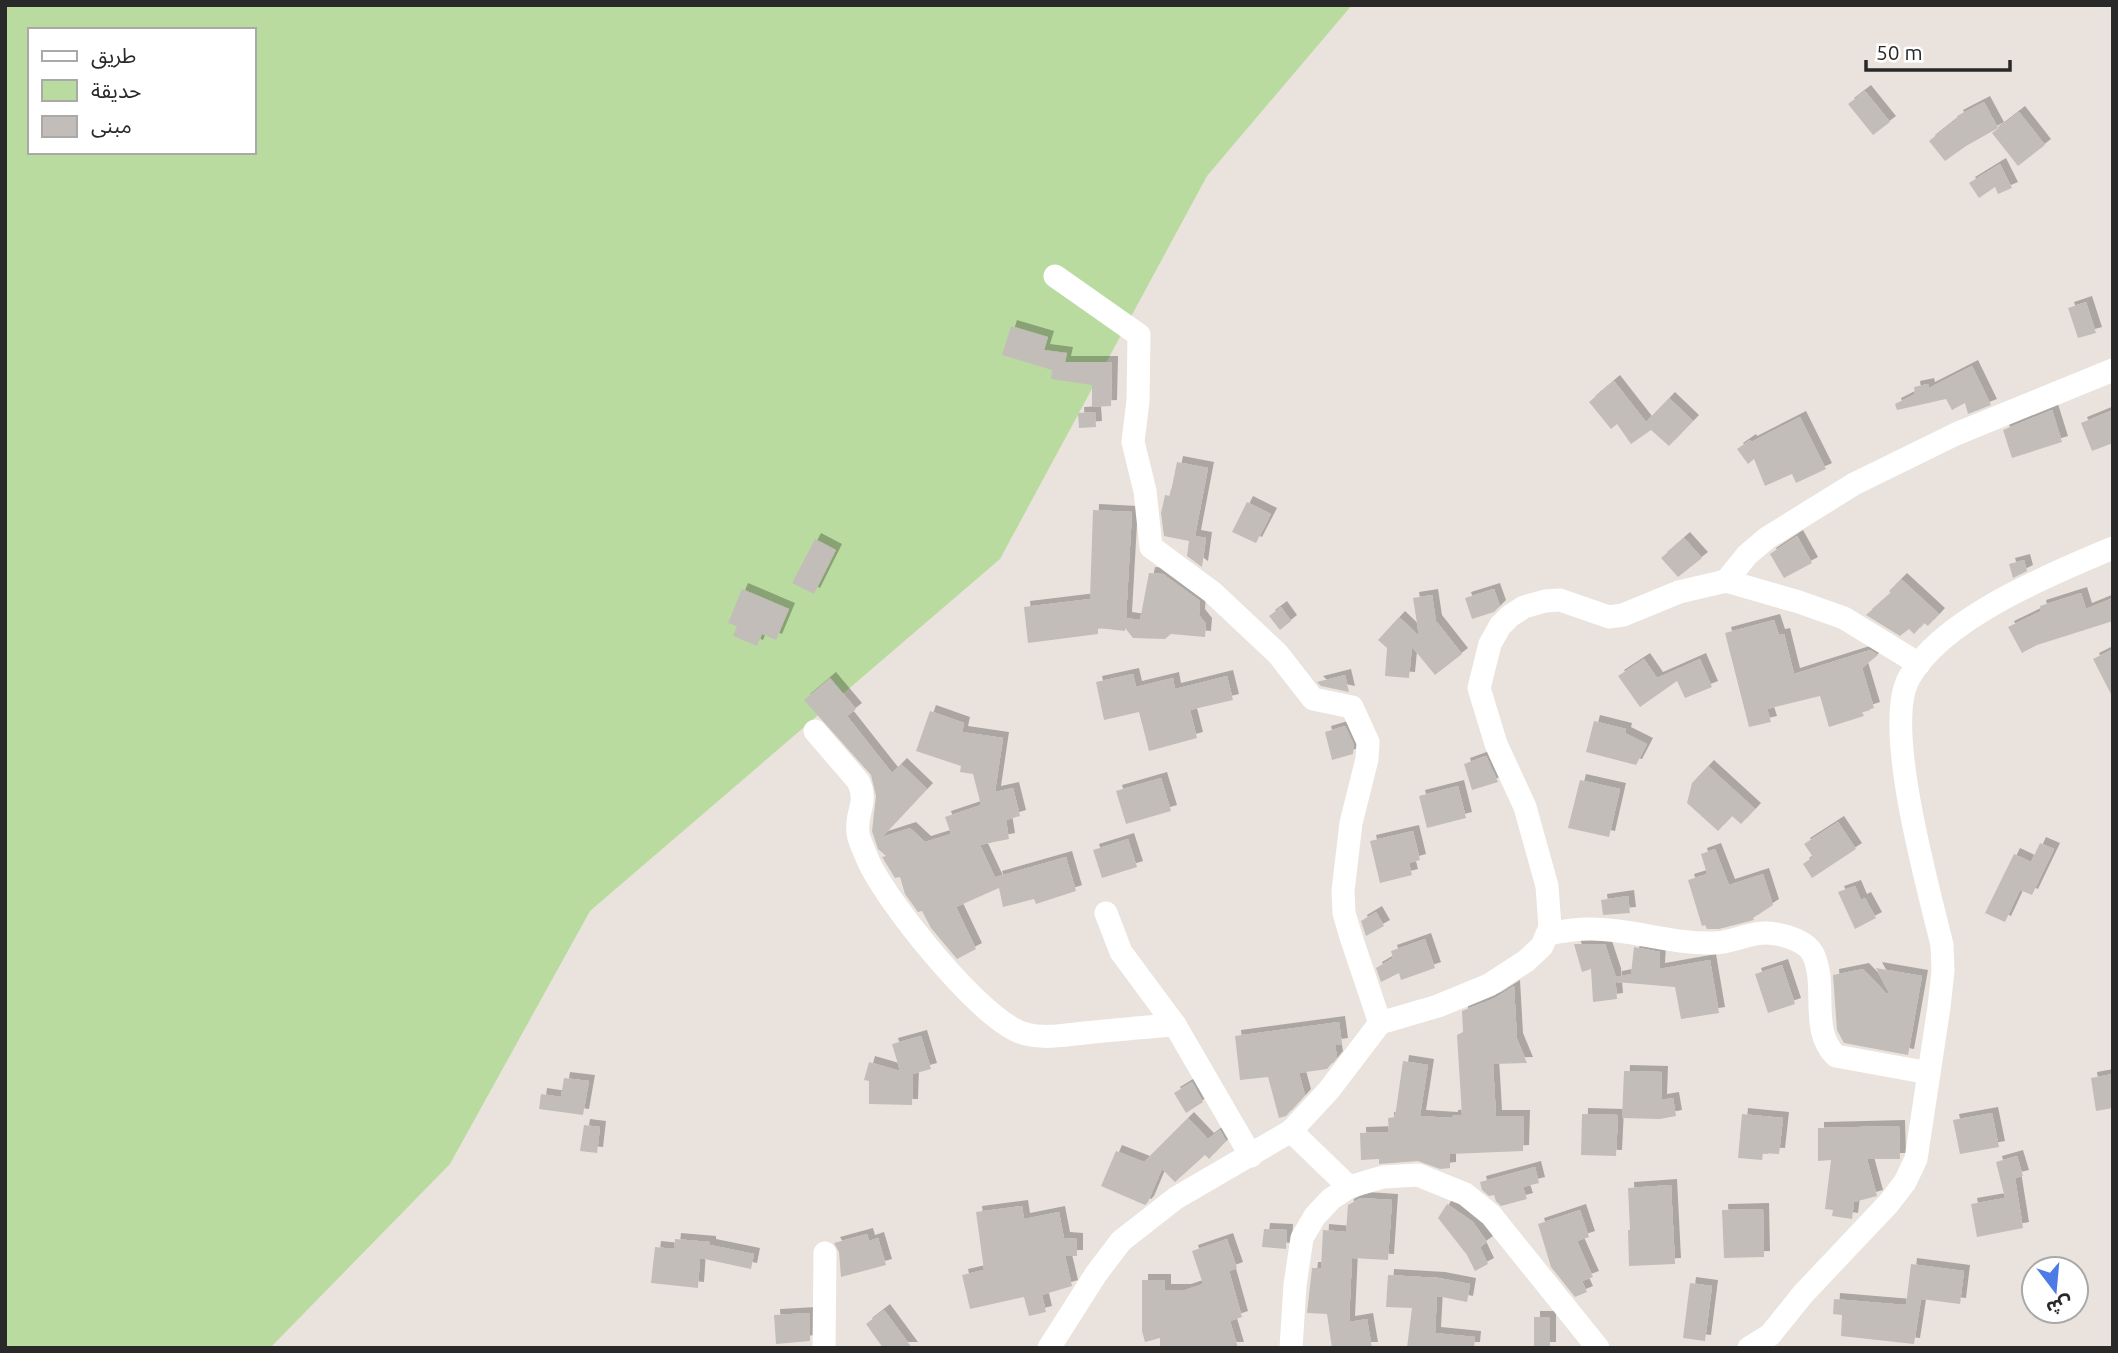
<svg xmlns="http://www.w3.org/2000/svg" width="2118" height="1353" viewBox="0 0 2118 1353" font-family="Ubuntu,'Noto Sans Arabic',sans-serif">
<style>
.green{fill:#badb9f;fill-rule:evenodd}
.building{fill:#c2bdb9;filter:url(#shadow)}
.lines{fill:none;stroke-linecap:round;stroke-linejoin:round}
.street{stroke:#fff;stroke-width:23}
</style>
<defs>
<filter id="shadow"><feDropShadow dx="6" dy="-6" stdDeviation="0" flood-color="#0004"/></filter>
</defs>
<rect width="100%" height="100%" fill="#eae3dd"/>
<!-- green -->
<path class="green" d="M5,5H1352L1207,176L1000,559L590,911L450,1164L270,1348H5ZM30,30H254V152H30Z"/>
<!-- building -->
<g class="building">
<path d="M1865,91L1890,122L1873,135L1848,104Z"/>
<path d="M1984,102L1998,128L1966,146L1945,161L1929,141L1958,118L1957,116Z"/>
<path d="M2019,112L2045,145L2018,166L1992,133Z"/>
<path d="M2000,164L2012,188L1998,194L1995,187L1979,198L1969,183Z"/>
<path d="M2086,302L2096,333L2078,338L2068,308Z"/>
<path d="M1011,326L1048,337L1044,350L1067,353L1065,362H1112L1111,406L1092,407V385L1051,379L1052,370L1002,355Z"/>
<path d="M1972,366L1991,405L1968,414L1965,403L1952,410L1946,399L1897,410L1895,404L1915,394L1914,387L1928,384L1929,388Z"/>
<path d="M1614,381L1646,422L1669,398L1693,421L1669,446L1651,430L1631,444L1617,424L1611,429L1589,402Z"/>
<path d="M2052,410L2062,442L2012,458L2003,430Z"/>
<path d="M2113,410V443L2092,451L2081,423Z"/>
<path d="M1095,412L1096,427L1079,428L1078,413Z"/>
<path d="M1800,417L1826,469L1796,483L1792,474L1765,486L1754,459L1748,464L1737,449L1750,440L1751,442Z"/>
<path d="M1177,462L1208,468L1195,536L1206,538L1202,567L1187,556L1189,541L1164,536L1161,513L1165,495L1170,496Z"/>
<path d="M1247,502L1271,514L1256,543L1232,532Z"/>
<path d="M1093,510L1132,512L1126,618L1140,620L1149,573L1163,574L1200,601L1199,615L1206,624L1205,637L1171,634L1165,639L1133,638L1125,628V631L1098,628V634L1028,643L1024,607L1090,599Z"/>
<path d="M1797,536L1812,563L1784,578L1770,554Z"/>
<path d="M1684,538L1702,558L1678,577L1661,558Z"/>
<path d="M815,539L836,550L814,594L792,583Z"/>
<path d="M2024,560L2027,571L2013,578L2009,564Z"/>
<path d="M1901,579L1939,614L1928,626L1924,623L1914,634L1909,629L1900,636L1866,615L1891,593L1889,591Z"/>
<path d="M742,589L789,609L776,640L762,634L757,646L733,636L737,626L728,623Z"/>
<path d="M1494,589L1500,606L1494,612L1472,619L1465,598Z"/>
<path d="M2081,593L2086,609L2113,598V621L2037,645L2022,653L2008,627L2041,611L2040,606Z"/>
<path d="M1432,595L1436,621L1462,654L1435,675L1412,647L1409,678L1385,676L1387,648L1378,640L1399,617L1419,636L1413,598Z"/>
<path d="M1281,607L1291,621L1280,630L1269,616Z"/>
<path d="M1774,620L1779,635L1784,634L1794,674L1870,650L1878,655L1862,668L1874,708L1862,712L1864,716L1829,727L1820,696L1767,709L1771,722L1749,727L1725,633Z"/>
<path d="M2113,649V698L2093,659Z"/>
<path d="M1644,659L1657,678L1700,659L1712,687L1685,698L1677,681L1640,707L1618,676Z"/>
<path d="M1133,674L1136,687L1173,678L1175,689L1227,676L1233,700L1190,710L1197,738L1149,751L1139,712L1104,720L1096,682Z"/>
<path d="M1345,675L1349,692L1321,686L1317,682Z"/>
<path d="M830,678L856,709L847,716L892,773L901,764L927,789L882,837L910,828L925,842L951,834L945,817L981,805L973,774L960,772L961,766L916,751L930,711L964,723L962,732L1003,738L995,792L1013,788L1020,816L1006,820L1009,839L980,845L999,886L996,877L1066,857L1076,891L1036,904L1034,899L1003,907L999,888L956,907L976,949L957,959L931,928L922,911L918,912L905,894L900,877L895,878L882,857L886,856L878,849L872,831L876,796L871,775L804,700Z"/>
<path d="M1594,721L1626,729L1625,733L1647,744L1636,765L1586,752Z"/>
<path d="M1345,726L1354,745L1353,754L1332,760L1325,732Z"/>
<path d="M1486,756L1498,782L1472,790L1464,764Z"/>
<path d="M1708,766L1755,809L1741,824L1732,816L1718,831L1687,803L1692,783Z"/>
<path d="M1161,778L1171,811L1126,824L1116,791Z"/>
<path d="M1580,780L1620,789L1609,837L1568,828Z"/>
<path d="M1458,786L1466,818L1427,828L1419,796Z"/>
<path d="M1838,822L1856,849L1812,878L1803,864L1813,857L1804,844Z"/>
<path d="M1413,831L1420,860L1409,863L1412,875L1380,883L1370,841Z"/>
<path d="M1128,839L1137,867L1102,878L1093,850Z"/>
<path d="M2040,843L2054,849L2032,895L2020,890L2005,922L1985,913L2014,854L2031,862Z"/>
<path d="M1715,849L1729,885L1763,874L1773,905L1753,918L1754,920L1719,929H1707L1705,925L1702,926L1688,880L1707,874L1701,854Z"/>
<path d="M1855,886L1861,900L1865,898L1876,918L1855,929L1838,892Z"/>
<path d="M1628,896L1630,913L1603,915L1601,900Z"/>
<path d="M1376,912L1384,926L1366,936L1361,921Z"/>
<path d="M1425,939L1435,968L1401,980L1399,973L1381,982L1376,968L1393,958L1391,951Z"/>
<path d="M1574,944H1605L1615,974L1617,999L1593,1002L1591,969L1582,972Z"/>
<path d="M1634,947L1660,952L1659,969L1710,960L1719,1013L1681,1019L1675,987L1616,982V977L1631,974Z"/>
<path d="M1782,965L1795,1004L1768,1013L1755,974Z"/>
<path d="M1876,968L1922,976L1908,1055L1844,1043L1837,1030L1833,975L1863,969L1887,994L1889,993Z"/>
<path d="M1514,986L1517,1039L1527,1063L1493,1064L1496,1116H1524L1523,1151L1450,1154V1168L1440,1169L1418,1161L1379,1164V1159L1361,1160L1360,1133L1389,1132L1388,1118L1395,1117L1403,1061L1428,1065L1420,1116L1452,1118V1116L1462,1115L1457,1035L1463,1032L1462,1011L1495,998Z"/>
<path d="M1339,1022L1342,1044L1335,1045L1337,1057L1327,1069L1299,1073L1305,1095L1286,1116L1279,1118L1268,1077L1240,1080L1235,1036Z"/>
<path d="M921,1036L931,1069L913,1074L912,1105L869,1104V1081L864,1080L869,1062L900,1071L892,1044Z"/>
<path d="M1624,1071L1662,1072L1661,1100L1673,1098L1676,1116L1660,1119L1622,1118Z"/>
<path d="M2113,1074V1108L2096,1111L2091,1078Z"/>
<path d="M564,1078L589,1081L583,1115L539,1109L541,1094L561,1097Z"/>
<path d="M1192,1082L1203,1102L1186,1113L1174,1093Z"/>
<path d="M1992,1113L1999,1147L1960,1154L1953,1120Z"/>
<path d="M1582,1114L1618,1115L1616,1156L1581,1155Z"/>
<path d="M1742,1114L1783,1118L1779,1154L1763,1153L1762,1160L1738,1158Z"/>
<path d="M1188,1118L1208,1139L1220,1130L1226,1141L1209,1159L1205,1155L1175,1182L1162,1169L1148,1202L1145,1205L1101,1186L1116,1151L1144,1162Z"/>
<path d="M584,1125L600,1127L597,1153L580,1151Z"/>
<path d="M1899,1126L1900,1159H1867L1877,1196L1854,1202L1852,1219L1832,1216L1833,1210L1825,1209L1831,1160L1818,1161V1128Z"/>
<path d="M2017,1156L2023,1176L2015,1178L2023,1228L1977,1237L1971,1204L2005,1198L1996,1162Z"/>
<path d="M1535,1167L1539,1183L1523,1187L1527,1199L1501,1206L1496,1201L1494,1195L1489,1196L1482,1190L1480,1182Z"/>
<path d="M1671,1185L1675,1264L1629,1266L1628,1230H1630L1628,1188Z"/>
<path d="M1361,1198L1392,1200L1388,1260L1352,1258L1349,1322L1367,1319L1372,1348H1332L1327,1314L1307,1313L1312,1268H1321L1323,1230L1346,1232L1348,1205Z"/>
<path d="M1447,1204L1473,1222L1487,1242L1480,1247L1488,1264L1475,1271L1467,1255L1438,1218Z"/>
<path d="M1022,1206L1024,1219L1059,1212L1064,1238L1077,1239V1256H1065L1072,1286L1042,1295L1046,1312L1029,1316L1024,1297L970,1309L962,1275L984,1270L976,1212Z"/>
<path d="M1763,1209L1764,1257L1724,1258L1722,1210Z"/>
<path d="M1580,1210L1589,1237L1577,1241L1593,1277L1582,1281L1587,1292L1575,1297L1551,1267L1538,1224Z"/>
<path d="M1264,1229L1287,1230L1286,1249L1262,1247Z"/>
<path d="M867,1234L869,1241L878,1238L886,1265L841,1277L839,1252L834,1243Z"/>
<path d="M675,1239L710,1242V1245L754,1254L751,1269L700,1258L698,1288L651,1283L655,1247L674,1249Z"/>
<path d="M1227,1239L1237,1268L1229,1271L1242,1317L1230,1321L1238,1348H1160V1338L1145,1342L1142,1331V1280H1165V1290H1185L1203,1284L1192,1251Z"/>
<path d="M1911,1264L1964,1271L1960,1304L1921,1299L1914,1344L1841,1336L1842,1315L1833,1314L1834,1299L1906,1305Z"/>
<path d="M1388,1275L1439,1278L1470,1284L1467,1302L1437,1296L1435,1333L1475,1337L1474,1348H1407L1412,1308L1386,1307Z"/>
<path d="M1690,1283L1712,1286L1705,1341L1683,1338Z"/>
<path d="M884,1310L912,1348H883L866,1324Z"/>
<path d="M810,1313V1341L776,1344L774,1315Z"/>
<rect x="1534" y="1317" width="16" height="31"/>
</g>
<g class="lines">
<!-- street -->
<g class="street">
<path d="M1055,276L1139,335L1138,401L1133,442L1145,491L1151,547L1212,592L1278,654L1313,699L1352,707L1368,742L1367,759L1351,823L1343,891L1344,913L1351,937L1380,1023"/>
<path d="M1726,581L1747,555L1767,538L1854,484L1956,434L2113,370"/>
<path d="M815,731L858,781C869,803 855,812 858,833C859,841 864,850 867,858C883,898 984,1025 1026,1034C1045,1039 1065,1035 1084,1033C1114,1030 1145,1027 1175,1025"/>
<path d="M1106,913L1121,952L1175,1025L1251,1156"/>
<path d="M1548,934C1562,931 1576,929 1591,929C1633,929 1670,944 1713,943C1735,943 1753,929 1776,934C1788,936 1807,942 1813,954C1828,985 1809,1031 1836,1056L1929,1073"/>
<path d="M1291,1131L1349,1187"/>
<path d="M824,1348L825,1253"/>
<path d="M1049,1348L1096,1274L1121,1241L1176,1198L1291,1131L1329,1090L1380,1023L1438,1006L1489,985L1526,961L1542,946L1550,927L1547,886L1525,807L1496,744L1479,688L1490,644L1500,626L1510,616L1524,607L1545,601L1560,600L1609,617L1623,615L1679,592L1726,581L1799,602L1844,618L1919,664"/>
<path d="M1291,1348L1295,1285L1302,1238L1315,1216L1331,1199L1349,1187L1383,1177L1418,1175L1465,1194L1491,1215L1598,1348"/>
<path d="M1749,1348L1770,1335L1803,1294L1889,1203L1905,1182L1916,1159L1939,1007L1943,971L1942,945C1929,890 1882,726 1909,678C1942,618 2051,574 2113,548"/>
</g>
</g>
<!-- border -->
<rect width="2118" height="1353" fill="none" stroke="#292929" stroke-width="14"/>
<!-- legend -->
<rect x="28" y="28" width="228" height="126" fill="#ffffff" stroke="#a9a9a9" stroke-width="2"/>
<rect x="42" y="51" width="35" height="10" fill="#ffffff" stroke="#a9a9a9" stroke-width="2"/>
<text x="91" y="63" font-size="21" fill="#292929">طريق</text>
<rect x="42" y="80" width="35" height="21" fill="#badb9f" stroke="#a9a9a9" stroke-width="2"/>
<text x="91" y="98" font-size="21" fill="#292929">حديقة</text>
<rect x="42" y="116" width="35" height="21" fill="#c2bdb9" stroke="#a9a9a9" stroke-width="2"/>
<text x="91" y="133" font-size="21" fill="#292929">مبنى</text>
<!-- north arrow -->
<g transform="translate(2055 1290) rotate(164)"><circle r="33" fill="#ffffff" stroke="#a9a9a9" stroke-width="2"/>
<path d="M0-5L12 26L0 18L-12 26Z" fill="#4d7be6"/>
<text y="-10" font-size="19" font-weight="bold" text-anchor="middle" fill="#292929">ش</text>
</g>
<!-- scale -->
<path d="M1866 60v10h144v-10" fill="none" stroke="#292929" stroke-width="3.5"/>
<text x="1876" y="60" font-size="21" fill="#292929" stroke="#ffffff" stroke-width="5" paint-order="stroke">50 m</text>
</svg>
